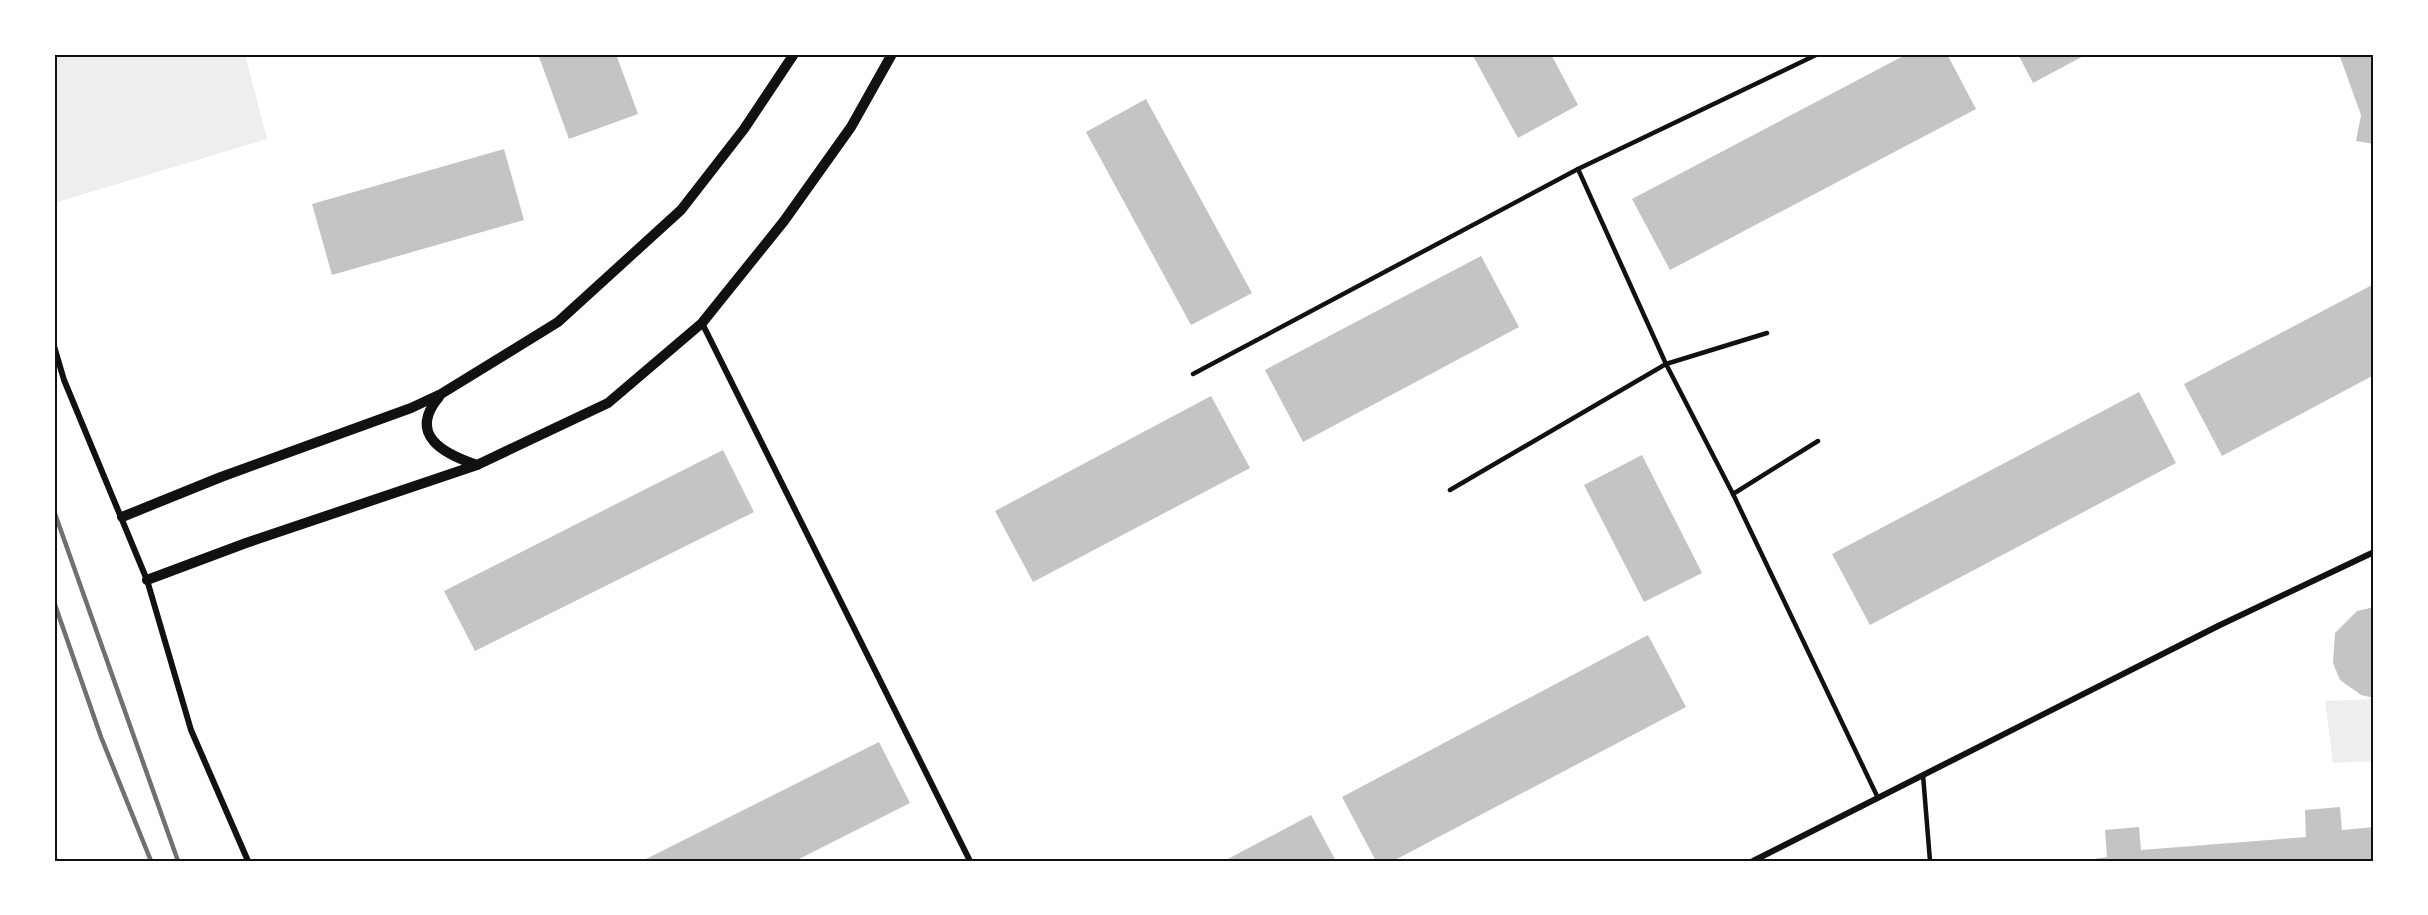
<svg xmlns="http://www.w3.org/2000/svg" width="2428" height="915" viewBox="0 0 2428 915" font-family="'Noto Serif',serif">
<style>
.green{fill:#eee}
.building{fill:#c4c4c4}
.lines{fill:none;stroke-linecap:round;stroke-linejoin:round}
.service{stroke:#111;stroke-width:4.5}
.minor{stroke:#111;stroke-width:6}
.tertiary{stroke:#111;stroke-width:10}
.rail{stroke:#707070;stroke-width:4.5}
.neatline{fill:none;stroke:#111;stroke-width:2}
</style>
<rect width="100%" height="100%" fill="#fff"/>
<!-- green -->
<g class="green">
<path d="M54,54H245L267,139L54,203Z"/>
<path d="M2374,699V761L2333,763L2325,701Z"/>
</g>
<!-- building -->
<g class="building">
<path d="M538,54H616L638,114L569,139Z"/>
<path d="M1472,54H1551L1578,105L1518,138Z"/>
<path d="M1907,54H1947L1976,109L1670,270L1632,199Z"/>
<path d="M2018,54H2087L2033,83Z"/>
<path d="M2339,54H2374V144L2356,141L2361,115Z"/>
<path d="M1146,99L1252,293L1191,325L1086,132Z"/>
<path d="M504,149L524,220L332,275L312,204Z"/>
<path d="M1481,256L1519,327L1303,442L1265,370Z"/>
<path d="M2374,284V375L2222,456L2184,384Z"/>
<path d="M2139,392L2176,463L1870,625L1832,554Z"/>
<path d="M1211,396L1250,468L1033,582L995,511Z"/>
<path d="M723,450L754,512L475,651L444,591Z"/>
<path d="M1642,455L1702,573L1644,602L1584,485Z"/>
<path d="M2374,607V698L2361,695L2340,680L2333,663L2335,633L2357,611Z"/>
<path d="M1648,635L1686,707L1393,861H1376L1342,797Z"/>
<path d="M879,742L910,803L795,861H642Z"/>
<path d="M2340,807L2342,830L2374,827V861H2081L2107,857L2105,830L2139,827L2141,850L2306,837L2305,810Z"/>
<path d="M1311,815L1336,861H1224Z"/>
</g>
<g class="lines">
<!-- service -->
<g class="service">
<path d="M1818,54L1578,169L1666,364L1733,494L1878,798"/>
<path d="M1193,374L1578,169"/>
<path d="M1450,490L1666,364L1767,333"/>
<path d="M1733,494L1818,441"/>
<path d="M1923,775L1930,861"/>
</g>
<!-- minor -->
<g class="minor">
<path d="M702,323L970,861"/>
<path d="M54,346L64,380L147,580L191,730L248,861"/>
<path d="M54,858L55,861"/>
<path d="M1753,861L2218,626L2374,552"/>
</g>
<!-- tertiary -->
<g class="tertiary">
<path d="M439,397C407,435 444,454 477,465"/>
<path d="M122,517L221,477L411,408L441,394L558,322L681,210L744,129L794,54"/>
<path d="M147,580L246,543L477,465L608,403L702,323L784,221L851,127L892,54"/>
</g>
<!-- rail -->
<g class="rail">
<path d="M54,511L178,861"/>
<path d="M54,602L101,737L151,861"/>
</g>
</g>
<!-- border -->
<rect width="2428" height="915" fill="none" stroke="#ffffff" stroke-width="111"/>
<rect x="56" y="56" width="2316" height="804" class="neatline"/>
</svg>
